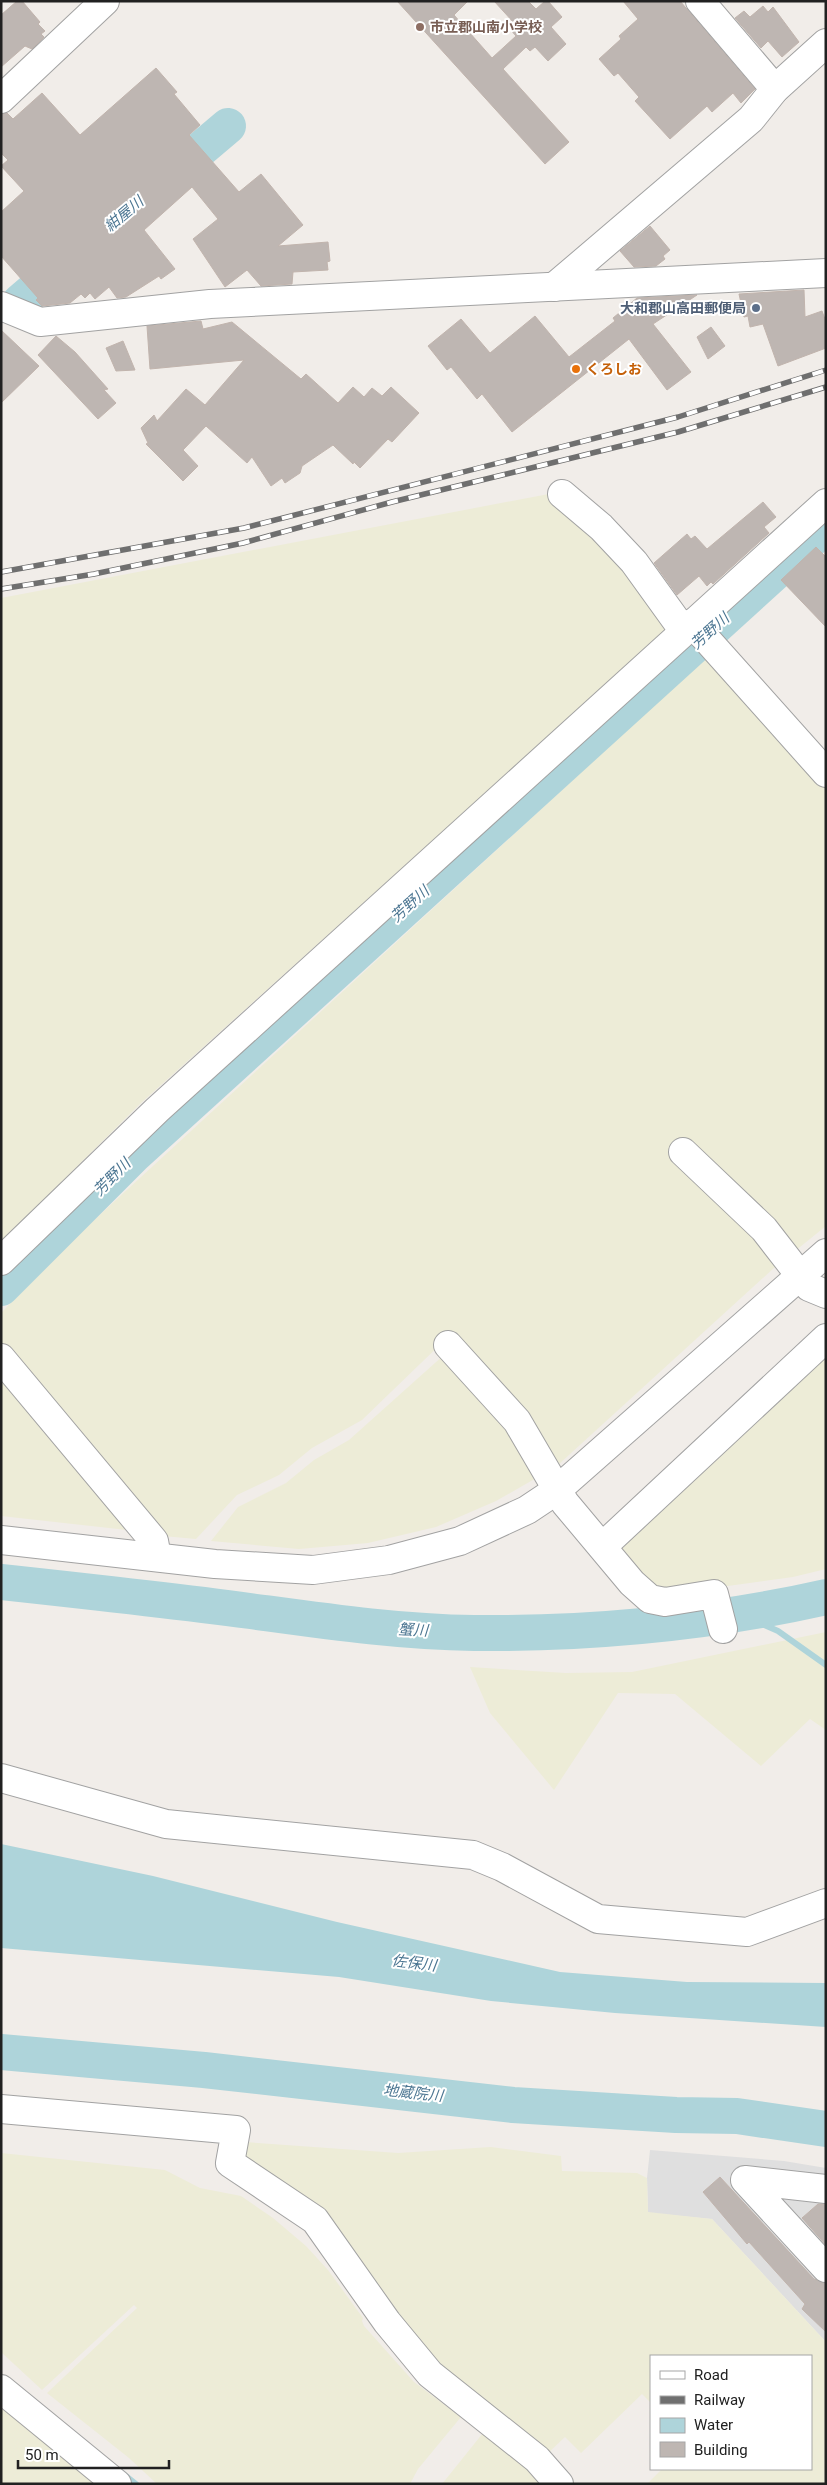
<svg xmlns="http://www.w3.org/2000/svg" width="827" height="2485" viewBox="0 0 827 2485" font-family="Roboto,'Noto Sans JP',sans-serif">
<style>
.residential{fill:#dfdfdf}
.farmland{fill:#edecd7}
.water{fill:#aed4da}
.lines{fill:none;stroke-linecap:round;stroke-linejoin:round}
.stream{stroke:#aed4da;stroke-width:6}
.river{stroke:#aed4da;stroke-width:36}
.building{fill:#beb6b2;stroke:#c1b4ad}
.minor-casing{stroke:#a2a2a2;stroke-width:30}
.minor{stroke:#fff;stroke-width:28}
.rail-casing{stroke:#6f6f6f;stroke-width:5.5}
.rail{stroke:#fff;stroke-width:4;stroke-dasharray:11;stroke-linecap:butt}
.education-dot{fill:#8d6e63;stroke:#fff;stroke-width:2}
.service-dot{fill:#5c6f8a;stroke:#fff;stroke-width:2}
.food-dot{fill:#e8710a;stroke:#fff;stroke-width:2}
.labels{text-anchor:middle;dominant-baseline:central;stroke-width:4;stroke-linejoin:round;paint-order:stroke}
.education-label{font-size:14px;font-weight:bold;fill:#785e54;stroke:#fff;text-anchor:start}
.service-label{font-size:14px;font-weight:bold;fill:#4e5e75;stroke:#fff;text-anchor:end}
.food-label{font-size:14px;font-weight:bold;fill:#c56008;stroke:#fff;text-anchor:start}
.water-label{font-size:15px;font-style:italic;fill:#4c7692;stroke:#fff}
</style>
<rect width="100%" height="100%" fill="#f1ede9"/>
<!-- residential -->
<path class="residential" d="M650,2150L784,2161L826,2168V2342L712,2219L648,2213L647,2178Z"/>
<!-- farmland -->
<g class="farmland">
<path d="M554,493L619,554L671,626L141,1103L1,1242V598Z"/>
<path d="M710,654L826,776V1226L774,1268L558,1465L450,1335L362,1420L312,1448L279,1475L237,1495L196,1539L163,1536L1,1343V1313L67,1245Z"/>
<path d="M826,1346V1569L793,1577L663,1595L607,1546Z"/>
<path d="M445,1354L502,1414L538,1477L496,1501L436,1527L368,1543L299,1549L211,1541L238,1507L286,1483L314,1460L349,1440Z"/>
<path d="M1,1372L136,1531L1,1516Z"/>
<path d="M826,1632V1730L810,1719L761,1766L675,1694L618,1693L554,1790L490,1713L470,1667L566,1673L632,1672Z"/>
<path d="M231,2141L398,2153L491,2147L561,2156L562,2171L637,2173L647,2178L648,2212L712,2219L826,2342V2484H647L662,2469H811V2356H651V2403L642,2394L581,2453L565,2437L545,2456L435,2372L341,2251L266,2190Z"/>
<path d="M1,2153L165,2170L200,2188L241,2196L273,2218L306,2246L328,2270L363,2318L362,2321L364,2326L414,2382L461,2417L418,2469L410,2484H157L129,2458L47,2393L137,2308L134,2305L42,2390L1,2352Z"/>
<path d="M1,2395L113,2484H1Z"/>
<path d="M487,2428L553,2484H442Z"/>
</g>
<!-- water -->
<path class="water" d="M1,1844L153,1876L337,1922L560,1972L687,1982L826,1983V2027L615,2013L491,2001L339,1977L1,1948Z"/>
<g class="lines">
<!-- stream -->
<g class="stream">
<path d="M740,1614L778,1631L826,1665"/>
<path d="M121,2472L136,2484"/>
</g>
<!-- river -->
<g class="river">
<path d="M163,181L228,126"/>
<path d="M20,302L70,259"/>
<path d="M1,1288L133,1156L826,526"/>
<path d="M1,1582C84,1591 167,1600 250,1611C324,1621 399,1632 474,1633C592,1634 711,1623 826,1597"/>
<path d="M1,2052L204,2070L513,2105L676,2115L737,2116L826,2129"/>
</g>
</g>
<!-- building -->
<g class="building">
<path d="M17,1H22L40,22L38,24L45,31L41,34L44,37L32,49L25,46L1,67V15Z"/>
<path d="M397,1H468L454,15L492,58L516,36L509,28L514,23L494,1H528L536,9L545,1H548L562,17L551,27L566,44L548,61L535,47L530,51L526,47L503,69L569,142L545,164Z"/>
<path d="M623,1H680L755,89L741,103L733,93L712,112L707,106L670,139L635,101L639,97L618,73L614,76L599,59L621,39L619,36L638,19Z"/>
<path d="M763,6L768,12L773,7L799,42L782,57L768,41L761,48L735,18L744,11L750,17Z"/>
<path d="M156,68L177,92L174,94L200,125L189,135L239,192L261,174L303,225L278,246L328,242L330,261L327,262L328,270L293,272L292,284L261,286L247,270L225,287L193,239L218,219L192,187L144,230L175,269L161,279L159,276L126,297L117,298L109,287L95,299L90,293L85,298L81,294L70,303L42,306L36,300L38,298L1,256V212L24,191L1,166L8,160L1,153V114L7,113L13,119L42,93L80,135Z"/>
<path d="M650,226L670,250L663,256L665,259L656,266L634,267L620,251Z"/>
<path d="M804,290L805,317L822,311L826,322V348L778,366L763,324L750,327L748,316L744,317L739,294Z"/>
<path d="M697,295L653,324L691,372L667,390L629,339L512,432L482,394L477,399L451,367L447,370L428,346L461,319L490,353L535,316L569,357L615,321L613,318L637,298Z"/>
<path d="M201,321L203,329L232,322L301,379L306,374L338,403L353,387L364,397L372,388L382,396L391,387L419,413L392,442L388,439L360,468L354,462L353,464L333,445L302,466L300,473L285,483L282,478L271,486L252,457L247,463L206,426L183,450L198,466L183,481L146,444L148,443L141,428L154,415L157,421L186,389L205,405L244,360L150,369L147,326Z"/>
<path d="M711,327L725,346L708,359L697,337Z"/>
<path d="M1,330L39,366L1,403Z"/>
<path d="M56,336L75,352L108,389L104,390L116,403L98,419L38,355Z"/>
<path d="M123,341L135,370L116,371L106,348Z"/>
<path d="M763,502L776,517L764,527L769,533L713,584L711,582L707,586L699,576L677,595L654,563L687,534L691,539L695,536L707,549Z"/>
<path d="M816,547L826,557V627L781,580Z"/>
<path d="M720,2177L814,2279L826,2283V2332L802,2309L805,2304L749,2242L747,2244L703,2192Z"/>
<path d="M818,2204H826V2245L802,2218Z"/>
</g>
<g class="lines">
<defs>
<g id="minor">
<path d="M700,1L775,89"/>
<path d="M1,99L105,1"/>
<path d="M554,287L751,119L775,89L826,43"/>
<path d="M1,306L40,322L210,304L826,273"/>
<path d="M562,494L601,527L634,562L683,630"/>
<path d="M692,623L826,773"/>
<path d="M683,1152L764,1229L809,1287L826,1294"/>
<path d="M1,1261L157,1110L826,503"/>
<path d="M448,1345L517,1421L565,1503L632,1583L650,1599L665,1602L714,1594L723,1629"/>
<path d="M1,1358L154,1541L157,1557"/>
<path d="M1,1540L215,1564L313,1570L389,1560L460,1541L527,1510L557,1490L826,1253"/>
<path d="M603,1546L826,1338"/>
<path d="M1,1778L166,1824L473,1855L502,1867L598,1919L747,1932L826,1903"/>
<path d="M1,2109L236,2130L230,2163L315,2220L387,2322L430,2374L537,2459L559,2484"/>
<path d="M826,2189L745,2180L826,2268"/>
<path d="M1,2389L117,2484"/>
</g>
</defs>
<!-- minor casing -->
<use href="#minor" class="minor-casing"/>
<!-- minor -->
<use href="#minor" class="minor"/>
<defs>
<g id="rail">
<path d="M1,572L244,528L678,417L826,370"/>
<path d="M1,589L94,574L243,543L392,502L678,432L826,387"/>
</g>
</defs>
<!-- rail casing -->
<use href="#rail" class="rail-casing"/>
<!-- rail -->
<use href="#rail" class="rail"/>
</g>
<!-- markers -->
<circle class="education-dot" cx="420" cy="27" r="5"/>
<circle class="service-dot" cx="756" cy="308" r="5"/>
<circle class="food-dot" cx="576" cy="369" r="5"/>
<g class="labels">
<!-- education labels -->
<g class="education-label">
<text x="430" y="27">市立郡山南小学校</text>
</g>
<!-- service labels -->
<g class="service-label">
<text x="746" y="308">大和郡山高田郵便局</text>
</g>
<!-- food labels -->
<g class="food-label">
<text x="586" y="369">くろしお</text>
</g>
<!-- water labels -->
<g class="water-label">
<text transform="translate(124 214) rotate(-40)">紺屋川</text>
<text transform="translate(710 631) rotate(-42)">芳野川</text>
<text transform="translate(410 904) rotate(-42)">芳野川</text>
<text transform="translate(112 1177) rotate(-45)">芳野川</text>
<text transform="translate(413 1630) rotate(3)">蟹川</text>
<text transform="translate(414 1963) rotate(7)">佐保川</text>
<text transform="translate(413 2093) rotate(6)">地蔵院川</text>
</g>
</g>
<!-- border -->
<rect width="827" height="2485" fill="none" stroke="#212121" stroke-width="5"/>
<!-- legend -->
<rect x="650" y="2355" width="162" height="115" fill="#ffffff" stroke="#a6a6a6"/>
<rect x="660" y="2371" width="25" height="8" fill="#ffffff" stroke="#a6a6a6"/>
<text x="694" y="2380" font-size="15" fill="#212121">Road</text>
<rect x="660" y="2396" width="25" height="8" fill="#6f6f6f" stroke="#a6a6a6"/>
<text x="694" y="2405" font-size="15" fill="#212121">Railway</text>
<rect x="660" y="2418" width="25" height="15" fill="#aed4da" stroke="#a6a6a6"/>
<text x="694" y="2430" font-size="15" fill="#212121">Water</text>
<rect x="660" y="2442" width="25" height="15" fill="#beb6b2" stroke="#a6a6a6"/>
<text x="694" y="2455" font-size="15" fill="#212121">Building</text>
<!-- scale -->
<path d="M18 2460v8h151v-8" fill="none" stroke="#212121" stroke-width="2.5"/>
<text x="25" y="2460" font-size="15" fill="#212121" stroke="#ffffff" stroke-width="4" paint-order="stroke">50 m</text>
</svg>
